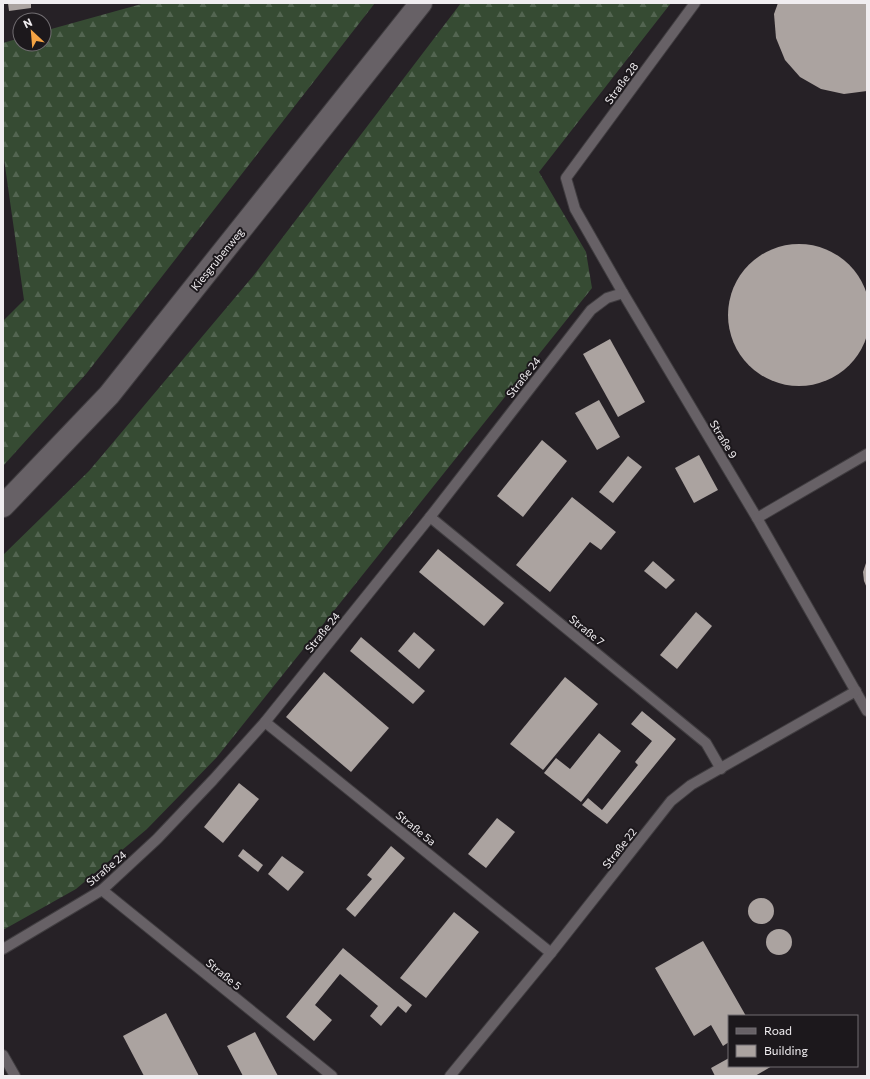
<svg xmlns="http://www.w3.org/2000/svg" width="870" height="1079" viewBox="0 0 870 1079" font-family="Commissioner,sans-serif">
<style>
.forest{fill:url(#forest-firs)}
.building{fill:#aba3a0}
.lines{fill:none;stroke-linecap:round;stroke-linejoin:round}
.service-casing{stroke:#403d40;stroke-width:12}
.secondary-casing{stroke:#403d40;stroke-width:24}
.service{stroke:#676166;stroke-width:10}
.secondary{stroke:#676166;stroke-width:22}
.labels{text-anchor:middle;dominant-baseline:central;stroke-width:4;stroke-linejoin:round;paint-order:stroke}
.street-label{font-size:11px;fill:#f0edf0;stroke:#1c181c}
</style>
<defs>
<pattern id="forest-firs" width="22" height="20" patternUnits="userSpaceOnUse"><rect width="22" height="20" fill="#364b33"/><path d="M5 1l3.5 6h-7zM16 11l3.5 6h-7z" fill="#536551"/></pattern>
</defs>
<rect width="100%" height="100%" fill="#262126"/>
<!-- forest -->
<g class="forest">
<path d="M145,3H375L86,374L3,466V321L24,300L3,152V43L20,38V44H44V31Z"/>
<path d="M461,3H671L539,172L586,252L592,288L217,757L147,829L76,889L3,930V555L89,471L254,275Z"/>
</g>
<!-- building -->
<g class="building">
<path d="M8,3H31V8L9,11Z"/>
<path d="M778,3H867V91L844,94L821,89L800,77L785,60L776,38L774,14Z"/>
<circle cx="799" cy="315" r="71"/>
<path d="M610,339L645,402L618,417L583,354Z"/>
<path d="M599,400L620,437L597,450L575,413Z"/>
<path d="M542,440L567,461L523,517L497,496Z"/>
<path d="M699,455L718,490L694,503L675,468Z"/>
<path d="M628,456L642,467L613,503L599,492Z"/>
<path d="M572,497L616,532L601,550L590,542L550,592L516,565Z"/>
<path d="M438,549L504,603L484,626L419,572Z"/>
<path d="M867,560V588L864,581L863,572Z"/>
<path d="M653,561L675,580L666,589L644,571Z"/>
<path d="M696,612L712,626L677,669L660,655Z"/>
<path d="M414,632L435,650L419,669L398,651Z"/>
<path d="M361,637L425,691L413,704L350,651Z"/>
<path d="M324,672L389,728L351,772L286,717Z"/>
<path d="M565,677L598,704L543,770L510,744Z"/>
<path d="M642,711L676,739L607,824L582,805L588,798L602,810L638,765L635,762L652,741L631,724Z"/>
<path d="M599,733L621,751L581,802L544,773L556,758L570,769Z"/>
<path d="M239,783L259,799L223,843L204,827Z"/>
<path d="M497,818L515,832L486,868L468,854Z"/>
<path d="M391,846L405,858L355,917L346,909L372,879L367,875Z"/>
<path d="M243,849L263,865L258,872L238,856Z"/>
<path d="M282,856L304,872L288,891L268,874Z"/>
<circle cx="761" cy="911" r="13"/>
<path d="M454,912L479,932L426,998L400,978Z"/>
<circle cx="779" cy="942" r="13"/>
<path d="M703,941L746,1016H729V1042L723,1046L711,1025L694,1036L655,968Z"/>
<path d="M343,948L412,1005L406,1013L398,1006L381,1026L370,1016L378,1006L340,974L315,1005L332,1020L314,1041L286,1017Z"/>
<path d="M166,1013L199,1076H144L123,1036Z"/>
<path d="M255,1032L278,1076H243L227,1046Z"/>
<path d="M729,1058V1066H772L755,1076H715L711,1068Z"/>
</g>
<g class="lines">
<defs>
<g id="service">
<path d="M695,3L566,178L575,209L623,293L757,518L867,711"/>
<path d="M430,517L706,743L721,769"/>
<path d="M757,518L867,454"/>
<path d="M265,722L551,953"/>
<path d="M102,890L332,1076"/>
<path d="M3,949L102,890L157,839L213,780L265,722L430,517L591,310L607,298L623,293"/>
<path d="M3,1055L15,1076"/>
<path d="M450,1076L551,953L671,801L691,785L856,691"/>
</g>
<path id="secondary" d="M3,506L109,395L421,3"/>
</defs>
<!-- service casing -->
<use href="#service" class="service-casing"/>
<!-- secondary casing -->
<use href="#secondary" class="secondary-casing"/>
<!-- service -->
<use href="#service" class="service"/>
<!-- secondary -->
<use href="#secondary" class="secondary"/>
</g>
<g class="labels">
<!-- street labels -->
<g class="street-label">
<text transform="translate(621 83) rotate(-54)">Straße 28</text>
<text transform="translate(217 259) rotate(-51)">Kiesgrubenweg</text>
<text transform="translate(523 377) rotate(-52)">Straße 24</text>
<text transform="translate(724 439) rotate(59)">Straße 9</text>
<text transform="translate(587 630) rotate(39)">Straße 7</text>
<text transform="translate(322 632) rotate(-51)">Straße 24</text>
<text transform="translate(416 828) rotate(39)">Straße 5a</text>
<text transform="translate(619 848) rotate(-52)">Straße 22</text>
<text transform="translate(106 868) rotate(-40)">Straße 24</text>
<text transform="translate(224 974) rotate(39)">Straße 5</text>
</g>
</g>
<!-- border -->
<rect width="870" height="1079" fill="none" stroke="#f0edf0" stroke-width="8"/>
<!-- legend -->
<rect x="728" y="1015" width="130" height="52" fill="#1c181c" stroke="#716d71"/>
<rect x="736" y="1028" width="20" height="6" fill="#676166" stroke="#716d71"/>
<text x="764" y="1035" font-size="12" fill="#f0edf0">Road</text>
<rect x="736" y="1045" width="20" height="12" fill="#aba3a0" stroke="#716d71"/>
<text x="764" y="1055" font-size="12" fill="#f0edf0">Building</text>
<!-- north arrow -->
<g transform="translate(32 32) rotate(334)"><circle r="19" fill="#1c181c" stroke="#716d71"/>
<path d="M0-3L7 15L0 10L-7 15Z" fill="#f4a344"/>
<text y="-6" font-size="11" font-weight="bold" text-anchor="middle" fill="#f0edf0">N</text>
</g>
</svg>
